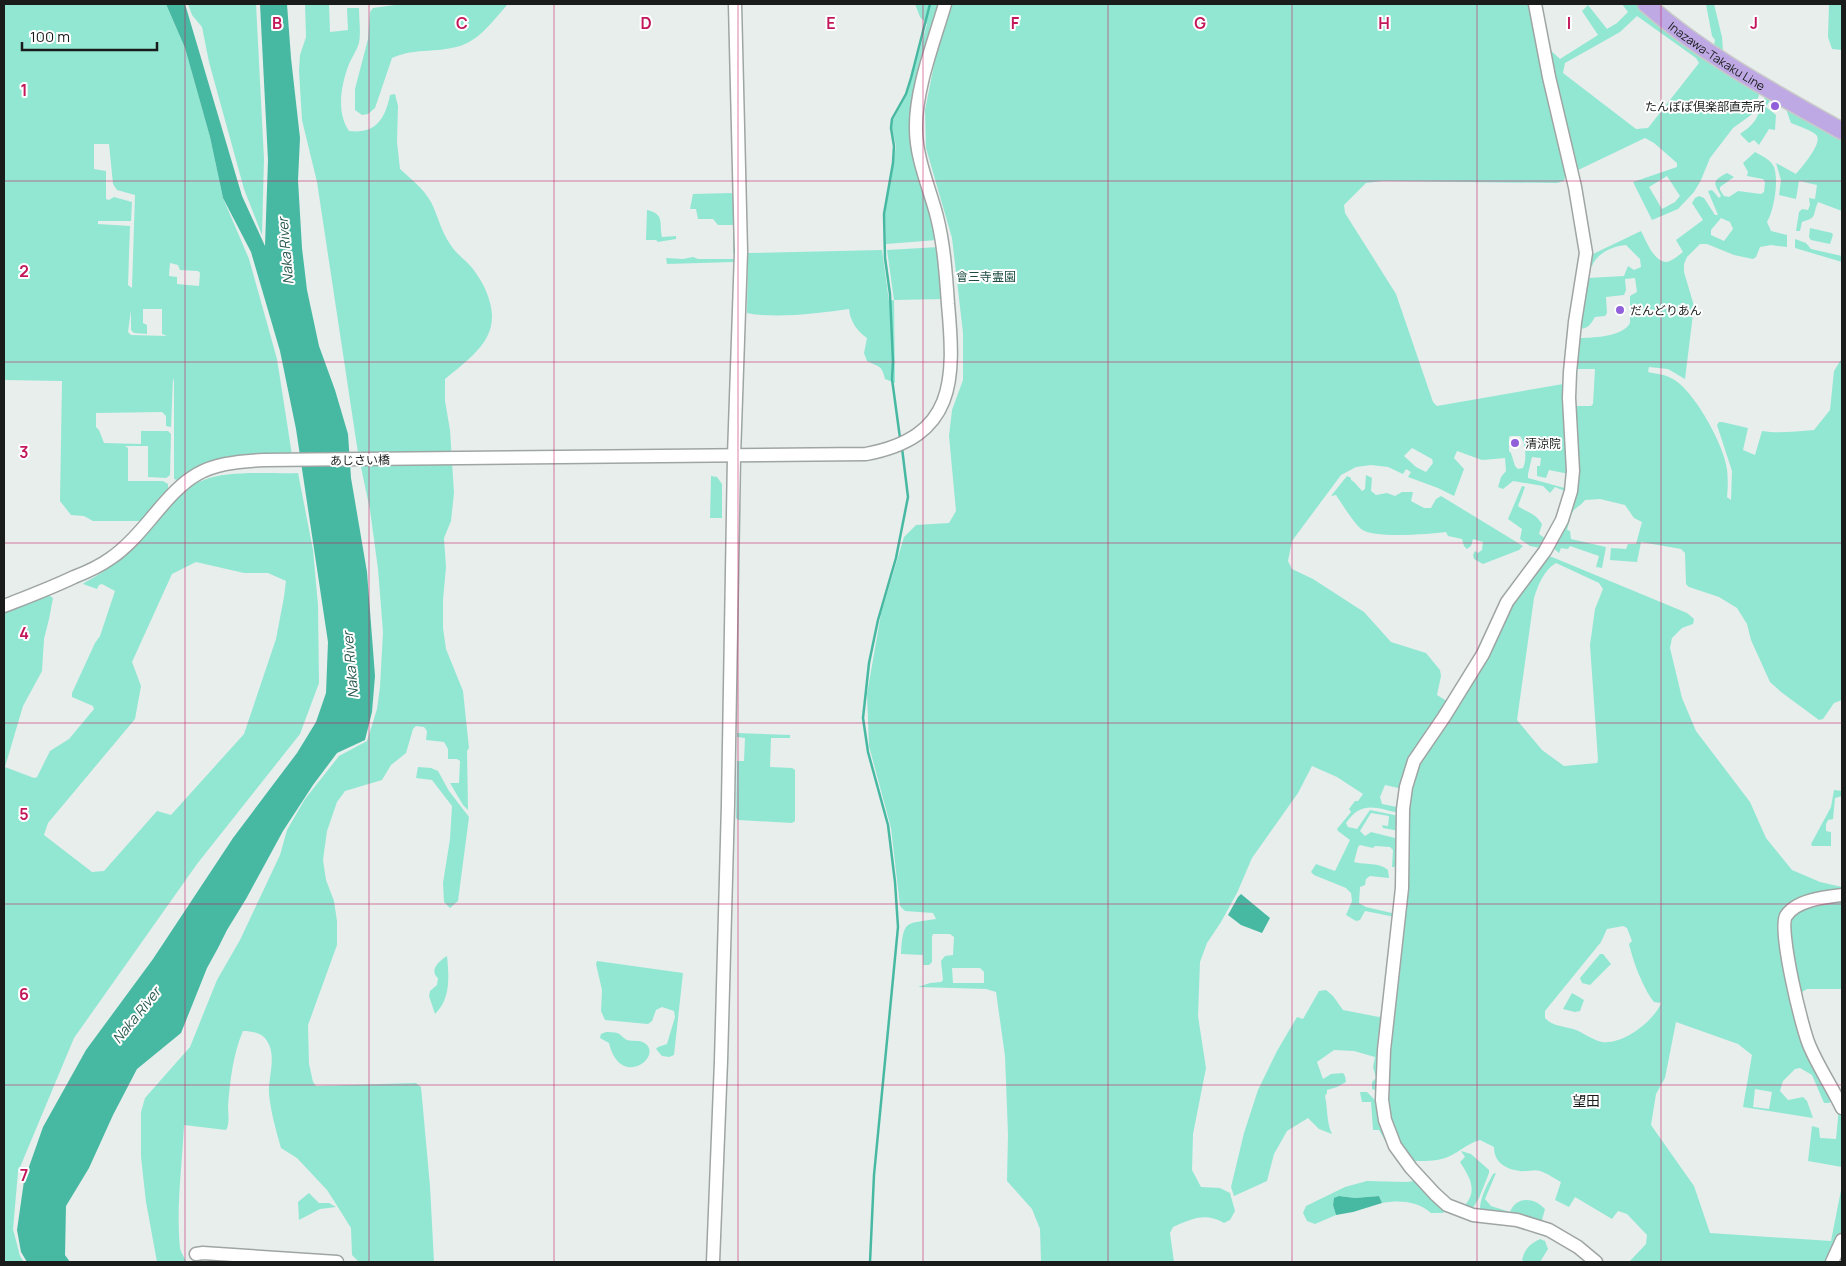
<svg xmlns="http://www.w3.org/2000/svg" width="1846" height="1266" viewBox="0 0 1846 1266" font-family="Manrope,'Noto Sans JP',sans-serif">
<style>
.green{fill:#92e7d3;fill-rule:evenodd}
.water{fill:#47b9a2}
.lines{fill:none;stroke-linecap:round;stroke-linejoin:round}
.stream{stroke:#47b9a2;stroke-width:2.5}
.minor-casing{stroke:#9fa5a3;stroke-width:15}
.major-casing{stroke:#c8c9c8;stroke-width:19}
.minor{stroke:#fff;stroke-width:12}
.major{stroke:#bfa9e5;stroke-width:16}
.grid{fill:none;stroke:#c2185b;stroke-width:1;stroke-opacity:0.55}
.poi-dot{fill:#905fd9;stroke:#fff;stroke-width:2}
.labels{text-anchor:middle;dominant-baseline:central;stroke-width:4;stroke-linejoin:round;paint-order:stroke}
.street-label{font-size:12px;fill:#191c1b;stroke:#fff}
.poi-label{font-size:12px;fill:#191c1b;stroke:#fff;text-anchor:start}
.park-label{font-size:12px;fill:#1c4c43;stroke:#fff}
.water-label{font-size:14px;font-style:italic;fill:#2a5a50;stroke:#fff}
.neighbourhood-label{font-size:14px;fill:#191c1b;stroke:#fff}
.grid-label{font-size:16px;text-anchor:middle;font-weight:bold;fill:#c2185b;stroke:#fff;stroke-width:4;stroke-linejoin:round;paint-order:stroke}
</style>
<rect width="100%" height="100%" fill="#e7eeec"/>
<!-- green -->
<g class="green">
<path d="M4,4H166L185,48L210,137L223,198L249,259L277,359L292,455C242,455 220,453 177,480L174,479V382L173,378L171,427L166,426V416L162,412L96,413V427L99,430L104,443L141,444V431H168L171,434L170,475L166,478L148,477V446H125L128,448V481H163L168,484V489L141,521H93L84,516L71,515L60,501L62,381L4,380ZM94,144H109L113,184L117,190L135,195L132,288L128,285L130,226L98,224V221H131L132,202L114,197L109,200L106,199V171L94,169ZM170,263L178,265L180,270L198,271L200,273L199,286L177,284V277L169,276ZM143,309H162V334L167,336L131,335L128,332L131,310V330L134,333L147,334V325L143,323Z"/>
<path d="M188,4H256L264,159L262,235L244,189L209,62L202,27L192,15Z"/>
<path d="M305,4H329L330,32L348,30L347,8H359C359,19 361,32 359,43C357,50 352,57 349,64C341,85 336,112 349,131C375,134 385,120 390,95L395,94L398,106L397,142L400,169C411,179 423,188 431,202C438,216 441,231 450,244C456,254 466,260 473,269C481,280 487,290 490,303C500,339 470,358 445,379V401L450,430L454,493L451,521L444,538L446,567L443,600V628L446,649L463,691L469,748L467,751L468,810L463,805L450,783H459L460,761L457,759H448V749L444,742L426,740L427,731L424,727L416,726L413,729L406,753L391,765L382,780L345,791L337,802L327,831L323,860L326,880L334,901L337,921V945L308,1025L309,1064L313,1082L316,1086L416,1083L421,1087L430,1186L434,1262H359L352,1255L351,1228L336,1204L327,1190L297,1158L281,1148C276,1130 271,1113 269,1094C268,1078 277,1056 267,1041C263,1033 252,1031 243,1031C233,1054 230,1081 228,1106C228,1114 230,1123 226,1130L184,1125C182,1166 176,1208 180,1248C181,1254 185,1257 186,1262H157L146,1202L141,1157V1112L145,1098L190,1047L217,980L240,940L280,855L287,830L305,799L339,756L367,741L377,709L380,687L383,632L378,569L370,510L358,453L317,182L302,120L299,71L300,55L306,37Z"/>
<path d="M402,4H508C496,17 482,37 465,44C442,54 415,47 392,58L375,108L368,114L362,115L355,110V89L368,39L370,12L373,8Z"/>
<path d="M915,4H1532L1566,173L1564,181L1557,183L1383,181L1366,183L1344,205L1345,213L1396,294L1433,402L1437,406L1563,384L1567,387L1569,474L1549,470L1546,478L1537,476V466H1540L1541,458L1532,457L1528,474V478L1568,489L1567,492L1555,487L1550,493L1543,486L1513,481L1503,489L1498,487L1501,477L1506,471L1505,458L1482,460L1457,451L1454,458L1464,469L1454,496L1438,488L1408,477L1411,472L1406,469L1403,474L1388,467L1371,465L1356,467L1341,475L1292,541L1288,561L1292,569L1313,579L1364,612L1391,642L1426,653L1440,670L1441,676L1437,695L1455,706L1510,604L1546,557H1552L1687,613L1694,619L1693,624L1682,628L1672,638L1670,648L1682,698L1696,731L1750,802L1766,838L1792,870L1820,882L1842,887V989H1807L1802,992L1806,1025L1833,1100L1829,1103H1824L1812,1075L1800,1068L1795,1069L1783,1081L1780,1091L1788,1100L1803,1097L1807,1101L1813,1118L1743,1107L1752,1055L1738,1044L1676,1022L1665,1078L1656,1094L1651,1125L1694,1186L1710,1233L1831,1241L1842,1185V1235L1829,1262H1629L1646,1244L1647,1235L1627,1214L1618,1211L1612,1219L1575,1197L1569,1207L1555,1200L1561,1182C1555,1179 1547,1173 1540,1171C1534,1169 1527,1172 1520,1171C1506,1169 1494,1163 1494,1147L1480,1140C1467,1144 1463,1149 1452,1155C1439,1162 1426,1161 1412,1161L1397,1145L1378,1091L1372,1089V1082L1376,1078L1373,1067L1375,1057L1354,1051L1334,1050L1317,1062L1323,1079L1331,1074L1343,1073L1345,1076L1346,1082L1337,1087L1327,1090V1093L1325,1096C1328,1109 1326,1121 1332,1134L1319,1129L1308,1118L1287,1131L1274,1154L1267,1181L1234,1196L1231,1187L1244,1133L1258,1090L1277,1051L1297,1017L1303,1019L1319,991L1326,990L1333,996L1343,1010L1379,1017L1390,1009L1407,790L1385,785L1380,797L1382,804L1397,807L1399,803V813C1376,808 1362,800 1346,823L1348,827L1357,829L1370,810L1399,816V831L1383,828L1382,825L1388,826L1389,816L1371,813L1360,831L1365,836L1371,832L1399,839V867H1392L1393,850L1390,847L1375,846L1373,848L1360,845L1358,847L1354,862C1366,865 1379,862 1388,870L1389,878L1370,876L1366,879L1365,885L1360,887L1359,903L1366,907L1396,914L1395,917L1365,911L1360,920L1356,921L1346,915L1352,901L1351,893L1346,888L1314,875L1311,872L1316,864L1335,871L1350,840L1338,831L1337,829L1351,812L1349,809L1355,801H1358L1363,794L1337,777L1312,766L1298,793L1252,858L1237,893L1221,922L1207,943L1200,962L1198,1016L1206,1068L1193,1134L1192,1170L1201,1187L1220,1188L1230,1193L1235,1211L1230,1220L1224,1223C1204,1212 1192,1219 1173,1227L1170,1233L1174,1262H1041L1040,1229L1032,1209L1007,1181L1008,1134L1005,1056L996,992L986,989L918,987L930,983L941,982L943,980L941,961L945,956L953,955L954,937L950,934H933L932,937V962L929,965H923V955L901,954C903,919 906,924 936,919L933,913L905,911L900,906L891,828L869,746L867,694L881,614L904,537L916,525L949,523L956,511L949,436L952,410L963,380V333L952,238L926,148L925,110L939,40C931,56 919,74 915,92C902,139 925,194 937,240L886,244L885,214L896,146L892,128L893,120L907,94L927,24L920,17ZM1511,436H1520C1526,443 1527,460 1523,468L1518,469L1515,466L1511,453L1509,451V437ZM1412,448L1432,459L1433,463L1426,472L1416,467L1404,456ZM1556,563L1599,583L1603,589L1595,609L1590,645L1598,760L1597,763L1564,766L1542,750L1517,720L1534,598C1538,585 1544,570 1556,563ZM1623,926L1627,928L1632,941L1629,944C1633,961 1643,988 1654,1002L1661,1003C1654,1021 1623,1045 1602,1042C1592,1040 1583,1032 1573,1029C1563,1026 1552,1026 1545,1018V1011L1601,942L1607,929ZM952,968H980L984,972V983H953ZM1755,1089L1772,1092L1769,1109L1753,1107Z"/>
<path d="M1622,4H1639L1758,91L1760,93L1751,115L1733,128L1710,158L1701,180L1694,192L1678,209L1652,220L1633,182L1677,167V163L1654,143L1645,138L1574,172L1548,48L1560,59L1598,35L1582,11L1588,5L1607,29L1617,23L1628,12ZM1637,16L1696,58L1699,63L1648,128L1636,129L1563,73L1565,63L1620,32ZM1667,176L1680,196L1675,202L1662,209L1649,187Z"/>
<path d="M1689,4H1714L1722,37L1723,51L1714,45L1715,40L1712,36L1706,4L1689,5Z"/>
<path d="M1829,4H1842V50L1832,49L1828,37Z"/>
<path d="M1765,96L1772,97L1766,107L1776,115L1775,130L1769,129L1759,145L1754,140L1749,143L1740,134C1762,119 1755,116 1765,96Z"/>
<path d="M1786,109L1842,138V211L1818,202C1812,216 1818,217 1802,222L1800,231H1796L1799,212L1802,209L1808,210L1810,205L1809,198L1815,199L1817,185L1799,181L1796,199L1779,195L1781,180L1776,163L1796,174C1801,168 1822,144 1817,136C1814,131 1796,125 1791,123Z"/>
<path d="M1755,152C1762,156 1770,159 1774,167C1779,181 1774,210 1767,222L1771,231L1787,235V247L1771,245L1760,247L1756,257L1753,259L1734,255L1707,244H1700L1687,257L1684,264V272L1694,306L1685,379L1668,369L1649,367L1648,372C1656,374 1664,374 1671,378C1693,388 1724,445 1727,469C1728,478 1728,488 1727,497L1731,500L1732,471L1717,425L1719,422H1722L1748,428L1743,450L1755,455L1762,431C1779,434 1797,431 1814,430L1830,410L1834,371L1842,358V700L1834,703L1823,719L1819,720L1781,692L1770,682L1751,640L1747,624L1737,608L1719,597L1689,587L1686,584L1685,553L1681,549L1641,542L1637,562L1610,560L1611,548L1626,549L1628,544H1636L1642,522L1634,518L1625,505L1600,499L1585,500C1581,505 1580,505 1575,509C1570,513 1569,524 1567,530L1570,531L1571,539L1606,547L1602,568L1596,567L1599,556L1570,546L1568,549L1561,548L1559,553L1552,547L1563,529L1574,406H1591L1593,404L1595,369H1576L1577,338C1591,338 1623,337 1630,323V296L1637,292L1635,278L1625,279L1626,290L1624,295L1606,297L1607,313L1605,316L1595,317C1590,325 1588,330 1578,328L1588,278L1624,276L1628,266L1634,270L1641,267L1640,259L1626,245C1613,246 1597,253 1592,266L1588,267L1590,257L1593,254L1641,231C1646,240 1653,261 1666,262C1671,262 1679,255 1683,252L1676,240L1703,220L1692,203L1695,198L1699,196L1704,198L1715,215H1718L1708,191L1712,190L1719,198L1721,196C1714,183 1711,181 1727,173L1734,177L1720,187V190L1724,196L1729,197L1738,191L1761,194L1764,192L1765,182L1763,179L1747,176L1748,172L1743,163ZM1721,218L1730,222L1733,229L1724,241L1711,235V230Z"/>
<path d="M731,193L734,196L735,253H733V225H718L713,219H698L696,209H690L693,194Z"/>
<path d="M647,210C665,214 659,223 662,237L676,236V239L658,242L656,240H646Z"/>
<path d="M1810,228L1832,233L1833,235L1830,244L1811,240L1809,237Z"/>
<path d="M1795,239L1806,243L1811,249L1842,256V262L1795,248Z"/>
<path d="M939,247L943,299L894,300L895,383L885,379C882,365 879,367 867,361L864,353L867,338C857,331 850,321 849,309C821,313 774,319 747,313L748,253L882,250L889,301L894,300L887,250Z"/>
<path d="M693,257L698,259H734V262L667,264L666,258L683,259Z"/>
<path d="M298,473L313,550L318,605L319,683L300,734L197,864L74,1038L18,1172L13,1229L20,1256L24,1262H4V609L47,594L53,598L49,619L44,639L42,671L23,706L5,767L34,778L37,777L50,751L69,739L94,709L93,706L72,697V693L95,643L100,636L115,591L102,584L99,585L97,589L83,584L84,583C108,570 128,554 147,534C165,515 178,489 204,480C228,470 272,474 298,473ZM196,562L244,573H268L286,581L284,597L276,639L244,734L171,815L157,811L104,871L92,872L44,835L48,823L135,719L141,686L132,662L172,574Z"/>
<path d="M1366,475L1372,478L1371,491L1376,495L1387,493L1395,496L1402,492H1413L1411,501L1424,508H1431L1436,499L1441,496L1523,546L1519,550L1483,564L1474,559L1473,555L1475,551L1478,553L1482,550L1483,542L1473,539L1471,546L1467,549L1464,546L1462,539L1448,536L1446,532C1429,534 1374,539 1361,529C1354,523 1342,504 1336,495L1331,496L1347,476L1351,478V480L1354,482L1362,491L1365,489Z"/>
<path d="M711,476L717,477L722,484V518H710Z"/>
<path d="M1522,486L1525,487L1518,506C1529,514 1534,512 1542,524L1539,534L1546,539L1540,548L1530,546L1520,539L1522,529L1508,519Z"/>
<path d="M737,733L790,735V738H771L770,767L792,768L795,770V821L792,823L738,820L736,818L737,761H744L745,738L737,737Z"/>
<path d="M418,767L431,768L438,771L449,791L469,817L458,901L450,908L444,902L443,883L450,839L452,806L432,780L416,778Z"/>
<path d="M1834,790L1842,791V796L1835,798L1833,819L1828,820L1826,824V831L1831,832V846H1812L1811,844L1831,807Z"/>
<path d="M1600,954H1603L1611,964L1590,985L1582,983L1580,978Z"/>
<path d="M447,956C449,976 451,999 435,1014L429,996L430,991L437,985L438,978C429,970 439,961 447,956Z"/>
<path d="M597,961L683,973L674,1055L669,1057L662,1056L656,1049L658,1047L667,1044L675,1017L674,1011L662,1007L656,1010L652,1021L648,1024L605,1020L601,1011L602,990L596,964Z"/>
<path d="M1572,993L1584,1000L1580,1011L1575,1012L1563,1009Z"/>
<path d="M606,1032C609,1032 614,1032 617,1033C621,1034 623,1038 627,1040C633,1042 640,1039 646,1044C662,1058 620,1089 609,1043L600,1038L601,1034Z"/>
<path d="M1360,1092H1367L1379,1104L1400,1161H1397L1379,1130H1373L1371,1102H1362Z"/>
<path d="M1839,1108L1842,1111V1167L1808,1161L1812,1126L1819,1128L1820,1138L1836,1139Z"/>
<path d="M1461,1151L1471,1154L1489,1170V1173L1479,1198L1471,1211L1464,1206C1479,1191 1469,1176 1460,1162L1465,1157Z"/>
<path d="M1496,1173L1485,1199L1491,1206L1510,1212C1516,1196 1534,1197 1545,1209L1542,1220L1539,1223L1480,1212C1479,1199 1487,1185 1493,1174Z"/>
<path d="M1367,1181L1406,1182L1414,1181L1448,1211L1442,1213H1431C1417,1201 1400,1200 1382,1203L1379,1196L1355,1198L1339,1196L1334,1199L1333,1205L1336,1215L1315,1224L1307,1221L1303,1213L1306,1206L1345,1187Z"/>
<path d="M309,1193L319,1203H329L336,1207L320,1209L299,1220L298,1202Z"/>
<path d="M1540,1239L1545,1241L1548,1249L1540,1262H1525L1522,1260C1525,1248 1530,1244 1540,1239Z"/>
</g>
<!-- water -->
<g class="water">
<path d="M166,4H185L242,196L265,246L268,160L260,4H287L291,58L300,138L298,180L302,248L307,290L319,346L335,390L348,434L351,478L367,572L375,676L372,712L365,740L337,753L313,785L283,831L246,899L227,930L218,948L207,968L181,1033L137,1069L113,1115L89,1168L66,1206L65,1255L70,1262H27L21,1252L17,1230L24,1181L43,1127L86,1050L153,959L233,838L297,753L316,722L326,693L328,642L296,429L280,351L251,252L223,198L210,137L185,48Z"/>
<path d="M1241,894L1270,918L1262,933L1241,925L1228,915L1238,897Z"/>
<path d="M1339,1196L1355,1198L1379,1196L1382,1203L1353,1212L1336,1215L1333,1205L1334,1198Z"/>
</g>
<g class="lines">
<!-- stream -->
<g class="stream">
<path d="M900,438L892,379L893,362L890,294L885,258L884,214L893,163L894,146L891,128L892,119L906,94L911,78L930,4"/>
<path d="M870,1262L874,1175L898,927L895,882L888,825L868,752L863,718L869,663L878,620L896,558L908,497L902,448"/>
</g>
<defs>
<g id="minor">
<path d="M1535,4L1549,77L1575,187L1586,253L1575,322L1570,372L1569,398L1573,471L1571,491L1562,520L1545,551L1507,602L1483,654L1444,717L1414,761L1406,787L1403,809L1402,888L1384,1050L1382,1100L1385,1120L1395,1146L1411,1168L1435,1194L1447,1205L1473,1215L1517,1220L1549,1230L1578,1247L1596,1262"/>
<path d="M4,606C27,597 51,588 74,577C87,572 100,566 111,558C126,548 138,534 149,521C188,474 201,463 264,460L866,454C956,437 955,380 948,304C946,275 944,245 937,217C930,189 916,159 916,129C915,90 934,42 945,4"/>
<path d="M1842,895C1825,897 1796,900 1786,916C1778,929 1802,1030 1810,1047C1819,1068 1832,1087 1842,1108"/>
<path d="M196,1254L203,1253L337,1262"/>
<path d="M713,1262L721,1061L728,804L734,456L741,252L735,4"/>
<path d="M1832,1262L1842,1240"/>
</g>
<g id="major">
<path id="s1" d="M1646,4C1705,56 1775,93 1842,131"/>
</g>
</defs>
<!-- minor casing -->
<use href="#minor" class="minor-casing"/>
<!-- major casing -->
<use href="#major" class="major-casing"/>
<!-- minor -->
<use href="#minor" class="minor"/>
<!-- major -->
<use href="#major" class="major"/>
</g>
<!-- grid -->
<path class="grid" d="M185,4V1262M369,4V1262M554,4V1262M738,4V1262M923,4V1262M1108,4V1262M1292,4V1262M1477,4V1262M1661,4V1262M4,181H1842M4,362H1842M4,543H1842M4,723H1842M4,904H1842M4,1085H1842"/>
<!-- markers -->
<g class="poi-dot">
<circle cx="1775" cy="106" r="5"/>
<circle cx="1620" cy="310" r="5"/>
<circle cx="1515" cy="443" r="5"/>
</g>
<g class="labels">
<!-- street labels -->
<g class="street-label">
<text stroke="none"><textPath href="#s1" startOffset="88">Inazawa-Takaku Line</textPath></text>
<text transform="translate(360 460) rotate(-1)">あじさい橋</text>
</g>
<!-- poi labels -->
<g class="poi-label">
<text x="1765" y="106" text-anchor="end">たんぽぽ倶楽部直売所</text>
<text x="1630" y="310">だんどりあん</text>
<text x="1525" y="443">清涼院</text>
</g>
<!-- park labels -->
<g class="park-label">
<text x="986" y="276">會三寺霊園</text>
</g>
<!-- water labels -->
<g class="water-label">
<text transform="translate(285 251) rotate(-95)">Naka River</text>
<text transform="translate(350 665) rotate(-95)">Naka River</text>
<text transform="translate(136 1015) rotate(-51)">Naka River</text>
</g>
<!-- neighbourhood labels -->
<g class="neighbourhood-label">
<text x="1586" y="1100">望田</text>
</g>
</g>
<g class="grid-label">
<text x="277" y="29">B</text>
<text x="462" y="29">C</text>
<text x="646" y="29">D</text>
<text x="831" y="29">E</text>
<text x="1015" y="29">F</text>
<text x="1200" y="29">G</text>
<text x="1384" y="29">H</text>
<text x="1569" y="29">I</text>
<text x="1754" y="29">J</text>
<text x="24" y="96">1</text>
<text x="24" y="277">2</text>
<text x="24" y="458">3</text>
<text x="24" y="639">4</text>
<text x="24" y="820">5</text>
<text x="24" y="1000">6</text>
<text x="24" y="1181">7</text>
</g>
<!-- border -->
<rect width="1846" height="1266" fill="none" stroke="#191c1b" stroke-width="10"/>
<!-- scale -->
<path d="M22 42v8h135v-8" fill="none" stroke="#191c1b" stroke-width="2.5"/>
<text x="30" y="42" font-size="15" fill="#191c1b" stroke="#ffffff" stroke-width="4" paint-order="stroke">100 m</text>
</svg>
